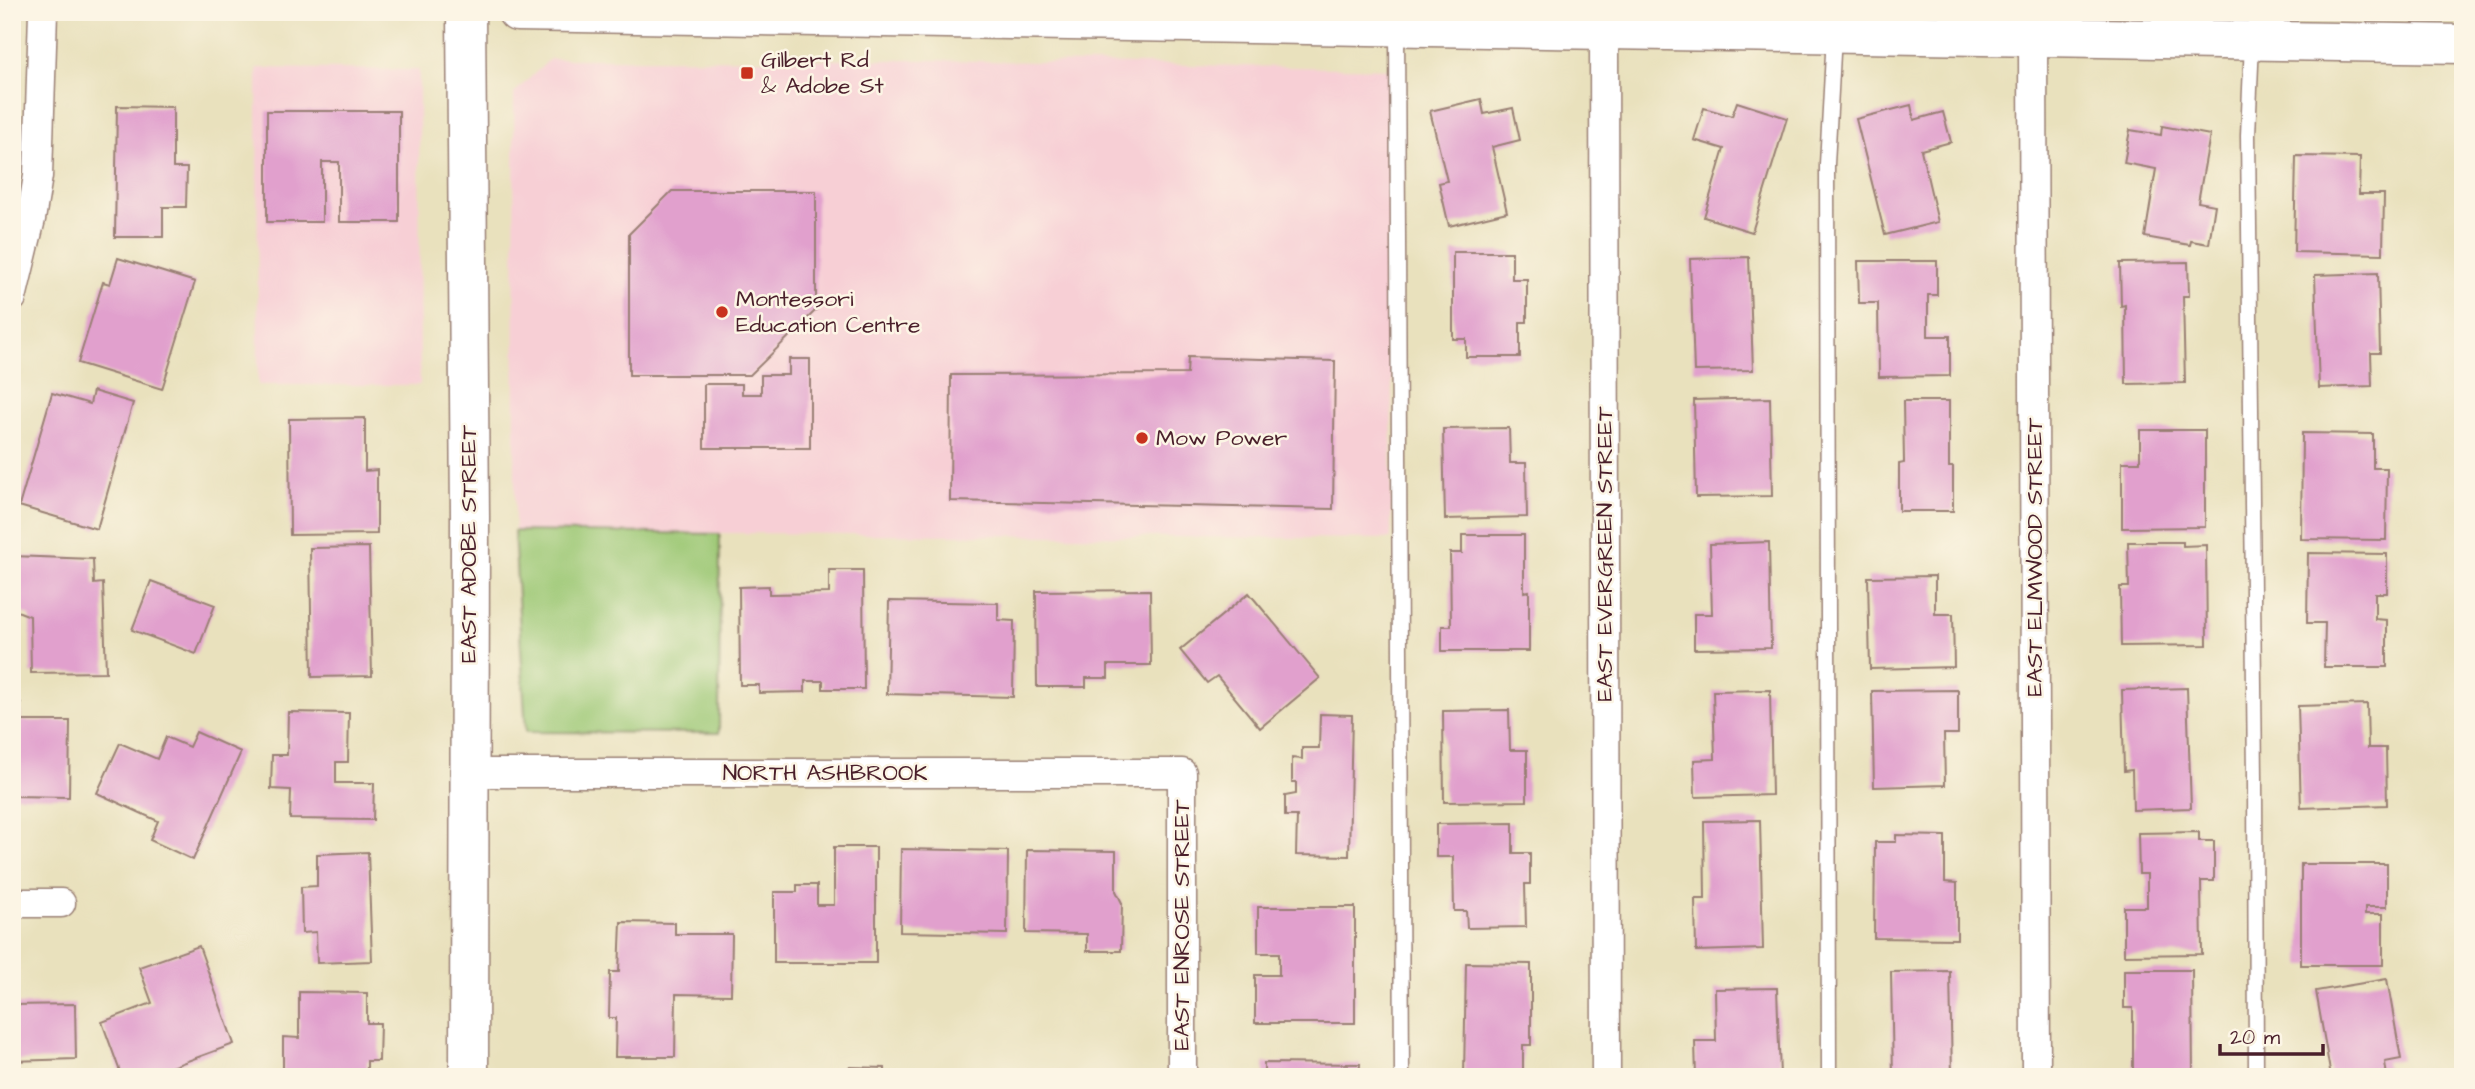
<svg xmlns="http://www.w3.org/2000/svg" width="2475" height="1089" viewBox="0 0 2475 1089" font-family="'Architects Daughter',sans-serif">
<style>
.built{fill:#f7cfd5}
.green{fill:#9cc875;stroke:#737450;stroke-width:2}
.building{fill:#e1a0cd}
.lines{fill:none;stroke-linecap:round;stroke-linejoin:round}
.lane-casing{stroke:#9a8074;stroke-width:17}
.street-casing{stroke:#9a8074;stroke-width:31}
.secondary-casing{stroke:#9a8074;stroke-width:41}
.primary-casing{stroke:#9a8074;stroke-width:41}
.lane{stroke:#fff;stroke-width:14}
.street{stroke:#fff;stroke-width:28}
.secondary{stroke:#fff;stroke-width:38}
.primary{stroke:#fff;stroke-width:38}
.poi-dot{fill:#c8321e;stroke:#fcf5e5;stroke-width:2.5}
.labels{text-anchor:middle;dominant-baseline:central;stroke-width:5;stroke-linejoin:round;paint-order:stroke}
.poi-label{font-size:23px;fill:#4a1f2b;stroke:#fcf5e5;text-anchor:start}
.street-label{font-size:23px;fill:#4a1f2b;stroke:#fcf5e5}
</style>
<rect width="100%" height="100%" fill="#fcf5e5"/>
<filter id="ink" filterUnits="userSpaceOnUse"><feTurbulence type="fractalNoise" baseFrequency=".0143" numOctaves="2"/><feDisplacementMap in="SourceGraphic" scale="14" xChannelSelector="R" yChannelSelector="G"/><feConvolveMatrix kernelMatrix="1 2 1 2 8 2 1 2 1" color-interpolation-filters="sRGB"/></filter>
<filter id="wash" filterUnits="userSpaceOnUse"><feTurbulence type="fractalNoise" baseFrequency=".00686" numOctaves="4" result="noise"/><feDisplacementMap in="SourceGraphic" scale="28" xChannelSelector="R" yChannelSelector="G"/><feGaussianBlur stdDeviation="1.57" result="paint"/><feColorMatrix in="noise" values="0 0 0 0 0 0 0 0 0 0 0 0 0 0 0 0 0 1.4 0 .05"/><feComposite in="paint" operator="in"/></filter>
<g filter="url(#wash)">
<rect width="100%" height="100%" fill="#e9e1bd"/>
<!-- built -->
<g class="built">
<path d="M550,59L928,60L1394,69L1391,539L515,531L514,93Z"/>
<path d="M257,68L419,70L420,385H258Z"/>
</g>
<!-- green -->
<path class="green" d="M514,531L720,534L719,733L526,732Z"/>
<g id="blocks">
<!-- building -->
<g class="building">
<path d="M1481,99L1484,114L1513,108L1520,140L1492,147L1507,212L1449,226L1439,183L1447,181L1430,111Z"/>
<path d="M1737,102L1787,118L1752,232L1704,217L1724,149L1694,140L1704,108L1732,116Z"/>
<path d="M1911,105L1914,120L1943,112L1951,142L1921,150L1938,222L1885,235L1856,119Z"/>
<path d="M117,106L173,107V168H187L186,207H163V237H115Z"/>
<path d="M267,111H399V222H339V162H322V222H267Z"/>
<path d="M2162,126L2210,135L2198,202L2215,205L2209,244L2191,241L2190,245L2145,237L2156,169L2124,163L2130,130L2161,135Z"/>
<path d="M2296,156L2360,157L2359,194H2384L2383,254L2294,252Z"/>
<path d="M672,191H816V310L750,375H629V234Z"/>
<path d="M1453,252H1512V279H1527V322H1520V357H1466V339H1453Z"/>
<path d="M1749,257L1753,370L1694,371L1690,259Z"/>
<path d="M118,258L195,282L162,389L78,363L103,282L110,284Z"/>
<path d="M1858,261H1937V295H1928V336H1950V376L1879,377L1878,303H1859Z"/>
<path d="M2188,262L2189,296H2183L2185,383L2126,384L2125,305L2121,306L2120,263Z"/>
<path d="M2378,273L2380,353H2371L2372,386L2319,388L2315,275Z"/>
<path d="M1188,357L1335,361L1333,509L950,501L951,375L1187,374Z"/>
<path d="M789,359H810V448H704V384H742V394H761V375H789Z"/>
<path d="M93,391L133,403L97,529L19,506L52,393L90,404Z"/>
<path d="M1770,398L1772,496L1696,497L1694,400Z"/>
<path d="M1903,401H1949V467H1953V511H1899V464L1904,463Z"/>
<path d="M365,418V471L377,470V534L290,535L289,419Z"/>
<path d="M1509,428L1510,463H1526L1527,517L1445,519L1443,429Z"/>
<path d="M2140,430H2205V527L2122,528V462H2140Z"/>
<path d="M2302,433L2373,434V468H2387L2386,540L2301,539Z"/>
<path d="M1462,535H1524V592L1529,591V651H1442V626H1451L1450,553H1462Z"/>
<path d="M1769,542L1771,648L1694,649V614H1712L1710,544Z"/>
<path d="M2128,542H2183V546L2206,545L2207,645L2121,646L2120,587H2129Z"/>
<path d="M369,547L372,676L312,677L310,548Z"/>
<path d="M2308,553L2387,554V593H2375V619L2387,620V667H2324L2325,623H2307Z"/>
<path d="M12,556L93,559L94,584L103,583L106,672L31,673L30,616L12,609Z"/>
<path d="M829,570H863L864,689H823V681H805V692L759,693V685H740L739,587L769,586V594L829,593Z"/>
<path d="M1935,576V614H1953L1954,667L1870,669L1868,577Z"/>
<path d="M151,581L215,605L196,654L132,630Z"/>
<path d="M1150,590L1151,665H1108V678H1086V687H1037L1036,591Z"/>
<path d="M1249,593L1320,678L1260,728L1217,676L1207,683L1180,650Z"/>
<path d="M889,601L998,603V620L1014,621L1013,697L887,694Z"/>
<path d="M2187,688L2191,808L2133,810L2132,770L2124,771L2122,690Z"/>
<path d="M1770,690L1772,795L1695,797L1694,760L1715,759L1713,691Z"/>
<path d="M1958,690V734H1944L1945,785L1874,787L1872,691Z"/>
<path d="M12,704H21V721H70L69,797L12,796Z"/>
<path d="M2367,704L2368,748H2386L2387,805L2301,808L2298,706Z"/>
<path d="M1509,710L1510,750H1527V801L1444,802L1443,711Z"/>
<path d="M288,712L349,713L348,762H336V783H374L373,820L290,819L291,790L271,789L272,755H287Z"/>
<path d="M1320,714L1352,715L1349,856L1296,855L1297,816H1285V796L1296,794V782H1292V758L1302,759V748H1319Z"/>
<path d="M196,732L241,752L193,860L150,840L158,821L97,793L120,743L157,759L166,737L189,747Z"/>
<path d="M1760,820L1763,949L1696,951L1695,899H1705L1704,821Z"/>
<path d="M1513,823V853H1530V884H1525L1526,927L1467,928L1466,911H1454L1453,857H1436V824Z"/>
<path d="M2199,832V841H2214V881H2201L2202,954L2124,955V907H2147V874H2139L2138,833Z"/>
<path d="M1896,835L1945,836V882L1957,883V939L1874,938L1875,842H1896Z"/>
<path d="M834,847H876V963H774V892H797V885H817V905H834Z"/>
<path d="M901,849L1008,851L1007,934L900,932Z"/>
<path d="M1027,850L1116,851V891L1122,903L1121,951H1087V934L1026,933Z"/>
<path d="M368,852L372,961L317,963L316,932L302,933L301,887L317,886V854Z"/>
<path d="M2301,864H2387V907H2365V914H2383V965H2301Z"/>
<path d="M1258,907H1355V1023H1255V975H1279V953H1258Z"/>
<path d="M621,922L675,923V934H732L731,995L676,994L675,1057H615L616,1018H609L610,972H619Z"/>
<path d="M199,946L234,1044L144,1077H122L102,1022L152,1003L139,967Z"/>
<path d="M1466,963L1531,964V1045H1523V1077H1464Z"/>
<path d="M2124,970H2192L2193,1077H2133V1008H2124Z"/>
<path d="M1950,971L1952,1077H1893L1891,972Z"/>
<path d="M2387,979L2401,1059L2385,1062L2387,1077H2331L2316,991Z"/>
<path d="M1777,988L1780,1077H1696L1695,1041H1716L1715,989Z"/>
<path d="M299,992L367,993V1023H380L379,1061H367V1077H299V1074L283,1073V1037L299,1038Z"/>
<path d="M75,1004L76,1059L12,1061V1005Z"/>
<path d="M1264,1063L1360,1064L1359,1077H1264Z"/>
<path d="M849,1067L885,1068V1077H849Z"/>
<path d="M1029,1071H1060L1061,1077H1029Z"/>
</g>
</g>
</g>
<g filter="url(#ink)">
<use href="#blocks" fill-opacity="0" stroke="#9a8074" stroke-width="2"/>
<g class="lines">
<defs>
<g id="lane">
<path d="M1397,28L1402,1077"/>
<path d="M2252,42L2248,135L2255,777L2256,1077"/>
<path d="M1829,1077L1827,164L1834,35"/>
</g>
<g id="street">
<path d="M1604,30L1606,1077"/>
<path d="M2033,37L2036,1077"/>
<path d="M12,298L31,219L38,176L43,12"/>
<path d="M468,773H1182V1077"/>
<path d="M12,903H61"/>
</g>
<path id="secondary" d="M466,12L470,517L469,1077"/>
<path id="primary" d="M517,12L2463,44"/>
</defs>
<!-- lane casing -->
<use href="#lane" class="lane-casing"/>
<!-- street casing -->
<use href="#street" class="street-casing"/>
<!-- secondary casing -->
<use href="#secondary" class="secondary-casing"/>
<!-- primary casing -->
<use href="#primary" class="primary-casing"/>
<!-- lane -->
<use href="#lane" class="lane"/>
<!-- street -->
<use href="#street" class="street"/>
<!-- secondary -->
<use href="#secondary" class="secondary"/>
<!-- primary -->
<use href="#primary" class="primary"/>
</g>
</g>
<!-- markers -->
<g class="poi-dot">
<rect x="740" y="66" width="14" height="14" rx="3.5"/>
<circle cx="722" cy="312" r="7"/>
<circle cx="1142" cy="438" r="7"/>
</g>
<g class="labels">
<!-- poi labels -->
<g class="poi-label">
<text x="761" y="60">Gilbert Rd<tspan x="761" dy="26">&amp; Adobe St</tspan></text>
<text x="736" y="299">Montessori<tspan x="736" dy="26">Education Centre</tspan></text>
<text x="1156" y="438">Mow Power</text>
</g>
<!-- street labels -->
<g class="street-label">
<text transform="translate(469 544) rotate(-90)">EAST ADOBE STREET</text>
<text transform="translate(1605 554) rotate(-90)">EAST EVERGREEN STREET</text>
<text transform="translate(2035 557) rotate(-90)">EAST ELMWOOD STREET</text>
<text x="825" y="773">NORTH ASHBROOK</text>
<text transform="translate(1182 925) rotate(-90)">EAST ENROSE STREET</text>
</g>
</g>
<!-- margin -->
<rect width="2475" height="1089" fill="none" stroke="#fcf5e5" stroke-width="42"/>
<!-- scale -->
<path d="M2220 1044v10h103v-10" fill="none" stroke="#4a1f2b" stroke-width="3.5"/>
<text x="2230" y="1044" font-size="21" fill="#4a1f2b" stroke="#fcf5e5" stroke-width="5" paint-order="stroke">20 m</text>
</svg>
